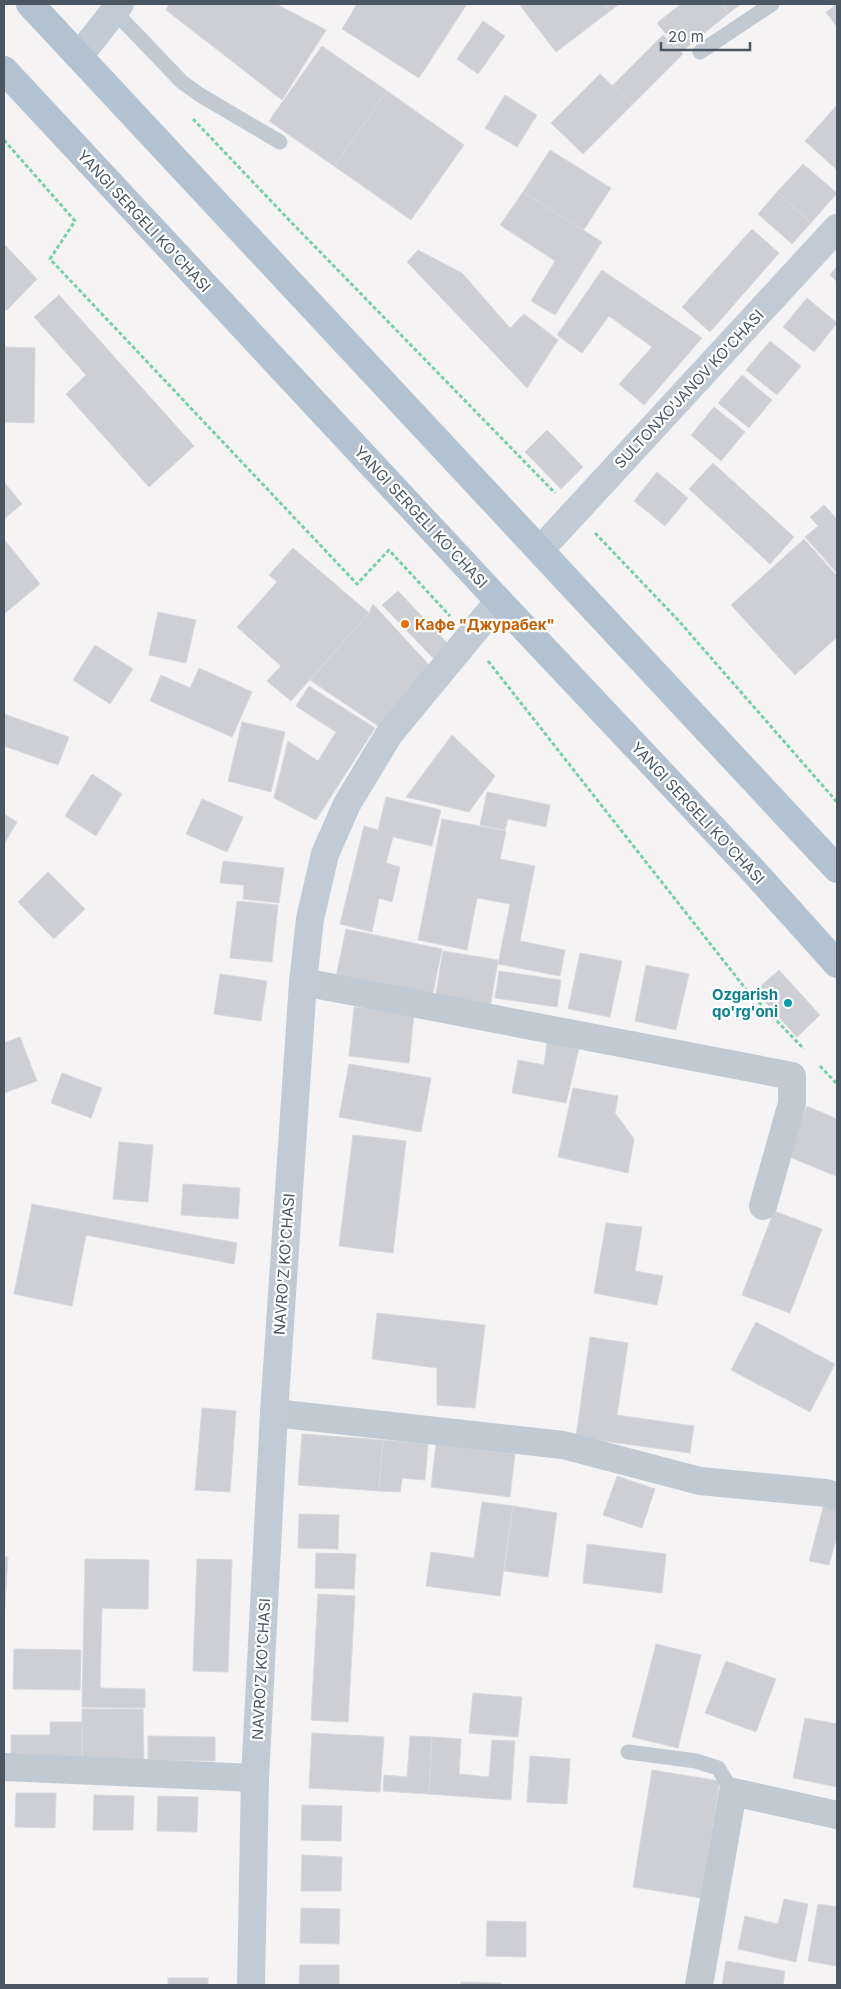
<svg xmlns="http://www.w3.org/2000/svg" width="841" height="1989" viewBox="0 0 841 1989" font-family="Inter,sans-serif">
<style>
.building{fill:#cdcfd5;stroke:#d7d9de}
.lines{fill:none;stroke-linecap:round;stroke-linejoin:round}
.path{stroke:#7ad0a6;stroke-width:3;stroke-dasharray:4 2.5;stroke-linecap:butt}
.lane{stroke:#c1cad2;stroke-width:15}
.street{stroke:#c1cad2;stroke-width:28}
.secondary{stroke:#c1cbd6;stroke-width:28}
.primary{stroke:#b3c2d1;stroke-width:28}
.food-dot{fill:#e8710a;stroke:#fff;stroke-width:2}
.culture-dot{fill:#0f9aa8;stroke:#fff;stroke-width:2}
.labels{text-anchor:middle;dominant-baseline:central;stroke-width:4.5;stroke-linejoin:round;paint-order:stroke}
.street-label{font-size:15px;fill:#4a5661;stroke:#fff}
.food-label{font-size:15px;font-weight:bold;fill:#c56008;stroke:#fff;text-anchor:start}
.culture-label{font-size:15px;font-weight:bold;fill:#0d838f;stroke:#fff;text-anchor:end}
</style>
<rect width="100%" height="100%" fill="#f5f3f3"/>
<!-- building -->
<g class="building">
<path d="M169,4H276L326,30L282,100L166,10Z"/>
<path d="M357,4H467L419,78L342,29Z"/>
<path d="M519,4H605L610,11L556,52Z"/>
<path d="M605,4H619L610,11Z"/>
<path d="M681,4H721L729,13L681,52L657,23Z"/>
<path d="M721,4H741L729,13Z"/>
<path d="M837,4V27L826,12Z"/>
<path d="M483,21L505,36L478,74L457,59Z"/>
<path d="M663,35L683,54L632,105L612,86Z"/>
<path d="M322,46L387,91L334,166L269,121Z"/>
<path d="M600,74L632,105L583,154L551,123Z"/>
<path d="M387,91L464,145L411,220L334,166Z"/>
<path d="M505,95L537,115L517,147L485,128Z"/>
<path d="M837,105V170L805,141Z"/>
<path d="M550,150L611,188L583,231L523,192Z"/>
<path d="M803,164L837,193L811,223L777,192Z"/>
<path d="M523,192L602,242L555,315L531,301L555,261L500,225Z"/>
<path d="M777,192L811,223L792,244L758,214Z"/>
<path d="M752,229L779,253L710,332L682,307Z"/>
<path d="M4,244L37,279L7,310L4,309Z"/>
<path d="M418,250L462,273L510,328L524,314L558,340L527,388L407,262Z"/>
<path d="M837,266V282L830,275Z"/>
<path d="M602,270L702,338L644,405L619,384L652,347L609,316L582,353L557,335Z"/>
<path d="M59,295L194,446L149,487L66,394L86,375L34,317Z"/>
<path d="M807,298L837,323L814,352L783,327Z"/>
<path d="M770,341L801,366L777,395L746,370Z"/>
<path d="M4,347L35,348L34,423L4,422Z"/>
<path d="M742,375L772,400L749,428L718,403Z"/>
<path d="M714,407L745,432L721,461L691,435Z"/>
<path d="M547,430L583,467L561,489L525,452Z"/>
<path d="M713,463L794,537L770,564L689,489Z"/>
<path d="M657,472L688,498L665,526L634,501Z"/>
<path d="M4,482L22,504L4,519Z"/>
<path d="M824,505L837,519V573L805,537L818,526L810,517Z"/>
<path d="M4,539L40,584L4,614Z"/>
<path d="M804,539L837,576V637L795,675L731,605Z"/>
<path d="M293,548L369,613L291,701L267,681L281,666L237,627L277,582L269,575Z"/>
<path d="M398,591L451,647L436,661L382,605Z"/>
<path d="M373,604L429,665L378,726L310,680L369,613Z"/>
<path d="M158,612L196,620L186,663L149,655Z"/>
<path d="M95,645L133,669L110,704L73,680Z"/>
<path d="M199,668L252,692L232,737L150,701L161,675L190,688Z"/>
<path d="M309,686L375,728L316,820L274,798L288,741L318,761L336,732L296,706Z"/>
<path d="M4,714L69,737L58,765L4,746Z"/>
<path d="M242,722L285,732L271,792L228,781Z"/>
<path d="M452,735L495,776L469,812L406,797Z"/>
<path d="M92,774L122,794L96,836L65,816Z"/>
<path d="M487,792L550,805L546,827L508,819L505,830L480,825Z"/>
<path d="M386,797L441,810L432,846L393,837L386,863L400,867L392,902L379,898L372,932L340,924L364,826L378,830Z"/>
<path d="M202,799L243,817L227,852L186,834Z"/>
<path d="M4,814L17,822L4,844Z"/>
<path d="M442,819L506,831L500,859L535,866L520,941L565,950L560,976L498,964L510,904L477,898L467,950L418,940Z"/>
<path d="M223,861L284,868L279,903L243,899L244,885L220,883Z"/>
<path d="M48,872L85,909L54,939L18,902Z"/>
<path d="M237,901L278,905L272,962L230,958Z"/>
<path d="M346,929L442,949L432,997L336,977Z"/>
<path d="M443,951L498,960L490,1008L435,999Z"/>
<path d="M580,953L622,961L610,1017L568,1009Z"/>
<path d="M646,965L689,974L676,1030L635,1021Z"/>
<path d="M779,970L820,1015L797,1037L755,991Z"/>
<path d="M499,971L561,980L557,1007L495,998Z"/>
<path d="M220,974L267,981L261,1021L214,1014Z"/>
<path d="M354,1007L414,1014L409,1063L349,1056Z"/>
<path d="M548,1036L581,1040L566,1103L512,1093L518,1060L544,1065Z"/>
<path d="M20,1037L37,1081L4,1093V1043Z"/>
<path d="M349,1064L431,1078L421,1132L339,1117Z"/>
<path d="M62,1073L102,1088L91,1118L51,1103Z"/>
<path d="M573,1088L618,1096L615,1113L634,1139L628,1173L558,1157Z"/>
<path d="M807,1106L837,1119L836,1176L787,1156Z"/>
<path d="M353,1135L406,1141L393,1253L339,1246Z"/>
<path d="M119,1142L153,1145L148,1202L113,1199Z"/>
<path d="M183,1184L240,1188L238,1219L181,1215Z"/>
<path d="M32,1204L237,1243L234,1264L86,1235L72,1306L14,1294Z"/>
<path d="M774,1211L822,1229L790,1313L742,1295Z"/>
<path d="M606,1223L642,1227L635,1271L663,1276L657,1305L594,1293Z"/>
<path d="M377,1313L485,1325L475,1408L437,1405V1368L372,1359Z"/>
<path d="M756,1322L835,1364L810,1412L731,1370Z"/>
<path d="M590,1337L628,1343L617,1415L694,1426L690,1453L576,1437Z"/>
<path d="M202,1408L236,1411L230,1492L195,1490Z"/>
<path d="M302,1434L383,1440L379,1491L298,1485Z"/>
<path d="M383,1440L428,1444L425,1480L402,1478L400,1492L379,1491Z"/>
<path d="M436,1444L515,1454L510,1497L431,1487Z"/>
<path d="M617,1476L655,1489L642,1528L603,1515Z"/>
<path d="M482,1502L513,1506L500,1596L426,1586L431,1552L474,1558Z"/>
<path d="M824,1504L837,1508V1536L829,1565L809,1561Z"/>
<path d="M513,1506L557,1513L548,1577L504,1571Z"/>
<path d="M299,1514L339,1515L338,1549L298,1548Z"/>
<path d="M587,1544L666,1554L662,1593L583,1583Z"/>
<path d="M316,1553L356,1554L354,1589L315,1588Z"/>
<path d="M4,1557H8L4,1619Z"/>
<path d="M85,1559L149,1560L148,1609L102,1608L100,1688L145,1689V1708L82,1707Z"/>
<path d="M197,1559L232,1560L228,1672L193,1671Z"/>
<path d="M318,1594L355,1596L348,1722L311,1720Z"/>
<path d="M656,1644L701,1655L678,1748L632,1737Z"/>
<path d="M14,1649L81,1650L80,1690L13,1689Z"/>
<path d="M726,1661L776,1679L756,1732L705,1713Z"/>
<path d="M473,1693L522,1697L518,1737L469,1733Z"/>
<path d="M82,1709H143L144,1761L82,1762Z"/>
<path d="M805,1718L837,1724V1787L793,1778Z"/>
<path d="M50,1722H82V1762L11,1763V1735H50Z"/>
<path d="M312,1733L384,1737L380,1792L309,1788Z"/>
<path d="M148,1736L215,1737V1761L148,1760Z"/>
<path d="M410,1736L432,1737L429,1794L383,1791L384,1775L407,1777Z"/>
<path d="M432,1737L461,1739L459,1774L489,1777L492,1740L515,1741L511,1800L429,1794Z"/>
<path d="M530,1756L570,1759L567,1804L527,1802Z"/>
<path d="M652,1770L720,1781L701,1898L633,1887Z"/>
<path d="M16,1793H56L55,1828L15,1827Z"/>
<path d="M94,1795L134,1796L133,1830H93Z"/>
<path d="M158,1796L198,1797L197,1832L157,1831Z"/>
<path d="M302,1805L342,1806L341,1841L301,1840Z"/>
<path d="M302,1855L342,1857L341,1891H301Z"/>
<path d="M784,1899L808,1904L796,1962L738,1949L745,1916L778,1924Z"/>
<path d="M818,1904L837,1907V1966L808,1961Z"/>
<path d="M301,1908L340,1909L339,1944L300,1943Z"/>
<path d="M487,1921L526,1922V1957L486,1956Z"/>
<path d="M726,1961L785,1971L783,1985H722Z"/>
<path d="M300,1965H339V1985H299Z"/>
<rect x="168" y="1978" width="40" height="7"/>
<path d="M461,1982L501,1983V1985H461Z"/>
</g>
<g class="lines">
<!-- path -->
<g class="path">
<path d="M193,119L291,222L555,493"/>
<path d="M4,140L75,221L50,259L357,584L389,550L450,616"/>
<path d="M595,533L678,620L837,802"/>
<path d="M488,661L745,988L804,1049"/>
<path d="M820,1066L837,1084"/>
</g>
<!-- lane -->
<g class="lane">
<path d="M114,11L182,82L200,95L280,142"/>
<path d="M700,52L772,4"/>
<path d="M628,1752L696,1761L718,1768L733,1792"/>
</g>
<!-- street -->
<g class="street">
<path d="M303,982L792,1076V1103L763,1206"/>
<path d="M274,1413L563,1445L700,1481L826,1493L837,1496"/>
<path d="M4,1767L255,1778"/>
<path d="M699,1985L733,1792L837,1815"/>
</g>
<!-- secondary -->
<g class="secondary">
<path d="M79,56L120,4"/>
<path d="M540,550L837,228"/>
<path d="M251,1985L255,1778L274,1413L303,982L310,919L325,854L347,804L390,733L499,601"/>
</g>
<!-- primary -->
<g class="primary">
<path d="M30,4L837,869"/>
<path d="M4,70L499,601L758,876L837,964"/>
</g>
</g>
<!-- markers -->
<circle class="food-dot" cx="405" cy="624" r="5"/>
<circle class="culture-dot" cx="788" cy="1003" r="5"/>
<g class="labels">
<!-- street labels -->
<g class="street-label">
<text transform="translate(144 221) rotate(47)">YANGI SERGELI KO'CHASI</text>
<text transform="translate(689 389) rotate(-47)">SULTONXO'JANOV KO'CHASI</text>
<text transform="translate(421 517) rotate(47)">YANGI SERGELI KO'CHASI</text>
<text transform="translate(698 813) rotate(47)">YANGI SERGELI KO'CHASI</text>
<text transform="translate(284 1264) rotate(-86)">NAVRO'Z KO'CHASI</text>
<text transform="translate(261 1669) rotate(-87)">NAVRO'Z KO'CHASI</text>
</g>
<!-- food labels -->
<g class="food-label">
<text x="415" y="624">Кафе "Джурабек"</text>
</g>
<!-- culture labels -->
<g class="culture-label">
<text x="778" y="994">Ozgarish<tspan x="778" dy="17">qo'rg'oni</tspan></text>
</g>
</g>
<!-- border -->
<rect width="841" height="1989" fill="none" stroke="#4a5661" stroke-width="10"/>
<!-- scale -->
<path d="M661 42v8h89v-8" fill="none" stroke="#4a5661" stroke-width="2.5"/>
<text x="668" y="42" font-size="15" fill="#4a5661" stroke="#ffffff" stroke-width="4" paint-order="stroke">20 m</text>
</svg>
